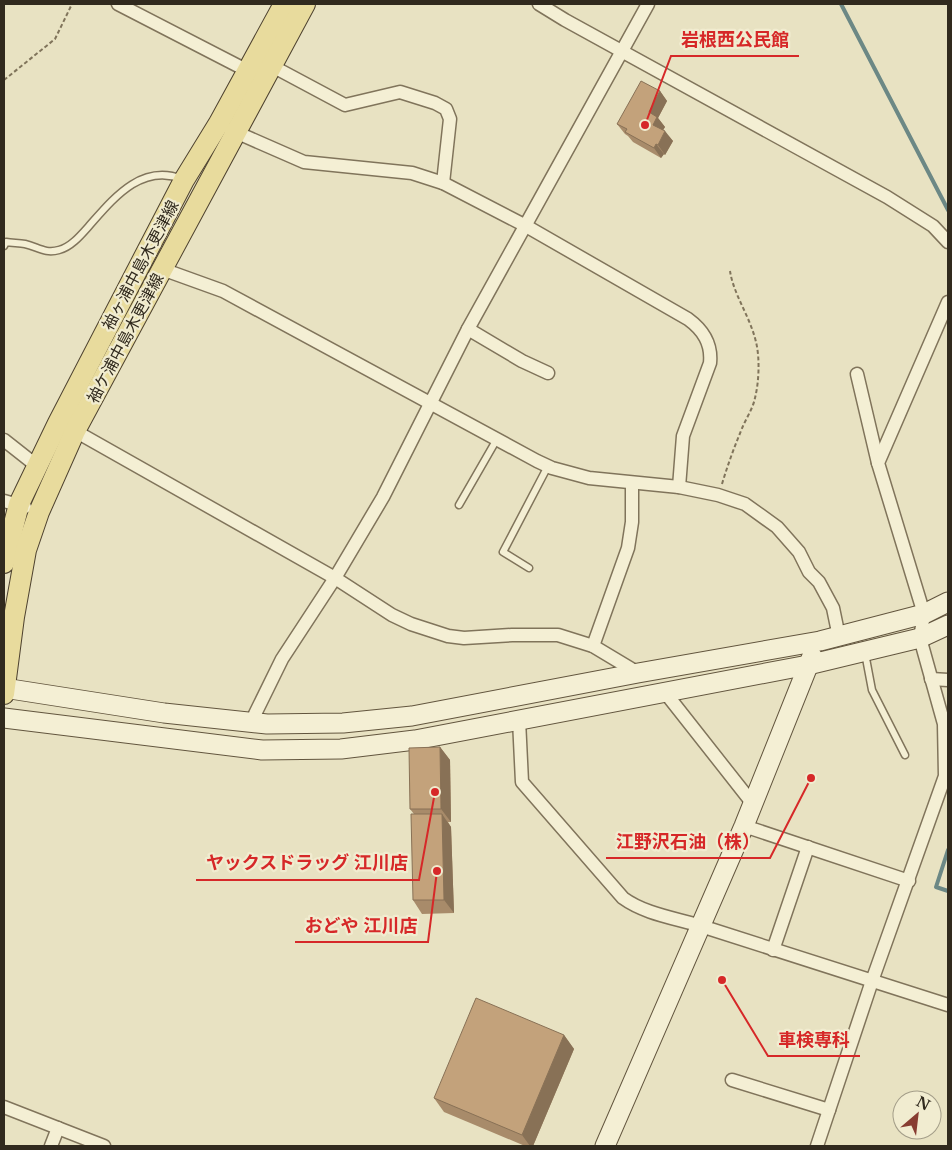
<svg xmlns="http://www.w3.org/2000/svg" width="952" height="1150" viewBox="0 0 952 1150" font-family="'Libre Baskerville','Noto Sans JP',serif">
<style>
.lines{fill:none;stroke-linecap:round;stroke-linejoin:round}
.stream{stroke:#6c8885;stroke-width:4}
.lane-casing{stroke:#80745b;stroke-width:9}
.street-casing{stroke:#80745b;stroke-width:15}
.secondary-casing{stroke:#62553e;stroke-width:21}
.primary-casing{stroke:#4e422f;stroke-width:22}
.path{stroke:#80745b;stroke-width:2;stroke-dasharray:4 2.5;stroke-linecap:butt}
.lane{stroke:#f4efd4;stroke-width:6}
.street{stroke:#f4efd4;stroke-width:12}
.secondary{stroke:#f4efd4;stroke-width:19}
.primary{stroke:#e8db9d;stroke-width:20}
.wall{fill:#a88b6a}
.shaded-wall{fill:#887156}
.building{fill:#c3a27b;stroke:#887156}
.labels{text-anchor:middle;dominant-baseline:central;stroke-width:4.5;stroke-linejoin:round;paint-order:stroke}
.street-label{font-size:16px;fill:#312a1e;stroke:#f1ecd0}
.leader{fill:none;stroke:#d62828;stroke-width:2}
.callout-dot{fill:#d62828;stroke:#f1ecd0;stroke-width:2}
.callout-label{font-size:18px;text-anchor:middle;font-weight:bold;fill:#d62828;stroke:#f1ecd0;stroke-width:4.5;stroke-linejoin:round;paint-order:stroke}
</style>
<rect width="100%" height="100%" fill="#e8e2c2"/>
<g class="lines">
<!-- stream -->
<g class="stream">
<path d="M841,4L948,210"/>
<path d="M948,850L936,887L948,891"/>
</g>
<defs>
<g id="lane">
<path d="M4,246L6,242C12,243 19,243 25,244C38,247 45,254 59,250C71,247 81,235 89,226C113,199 141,163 182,179"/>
<path d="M459,505L497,439"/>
<path d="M529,568L503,552L548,466"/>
<path d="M865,653L872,690L905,755"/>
</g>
<g id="street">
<path d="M118,4L248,71"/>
<path d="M539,4L565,20L887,197L933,226L948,242"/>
<path d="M272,66L345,105L400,92L435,103L446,109L450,119L443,183"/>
<path d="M231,130L304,162L412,173L443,183L526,226L688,319C703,330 712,343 710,363L683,436L679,487"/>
<path d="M162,269L223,291L537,461L552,468L589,478L679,487L718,495L745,504L777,527L799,552L809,572L819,582L833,608L839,637"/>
<path d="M468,329L522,361L548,373"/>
<path d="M857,374L878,463"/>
<path d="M75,431L335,578L392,615L411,624L448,636L464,638L512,635H558L593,646L638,673"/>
<path d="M4,440L37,466"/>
<path d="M4,501L25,507"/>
<path d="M593,646L628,548L632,522V483"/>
<path d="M931,679L948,680"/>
<path d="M664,691L753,804"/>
<path d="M519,720L522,782L623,898C645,914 675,918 701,926C784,952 866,979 948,1005"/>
<path d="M255,723V714L282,659L335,578L383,497L468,329L648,4"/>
<path d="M744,826L909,881"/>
<path d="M773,950L808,847"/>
<path d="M732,1080L829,1110"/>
<path d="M4,1107L104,1146"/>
<path d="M51,1146L58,1128"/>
<path d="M817,1146L872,981L945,776L944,724L920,638L924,614L878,463L948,302"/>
</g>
<g id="secondary">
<path d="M4,688L164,713L267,724L343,723L412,716L638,673L820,641L924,614L948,602"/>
<path d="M4,718L262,750L341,749L415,740L808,665L920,638L948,625"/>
<path d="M605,1146L744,826L812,656"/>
</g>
<g id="primary">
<path d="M4,563L19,504L58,423L184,180L219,123L284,4"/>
<path d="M4,694L14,617L26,550L39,512L75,431L305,4"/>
</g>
</defs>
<!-- lane casing -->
<use href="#lane" class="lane-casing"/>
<!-- street casing -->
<use href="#street" class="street-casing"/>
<!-- secondary casing -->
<use href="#secondary" class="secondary-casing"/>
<!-- primary casing -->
<use href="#primary" class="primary-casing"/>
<!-- path -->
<g class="path">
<path d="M4,80L55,39L72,4"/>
<path d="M722,484C728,464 735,445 743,426C747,417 753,408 755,398C759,382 760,358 756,342C750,316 734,296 730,271"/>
</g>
<!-- lane -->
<use href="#lane" class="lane"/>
<!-- street -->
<use href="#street" class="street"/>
<!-- secondary -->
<use href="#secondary" class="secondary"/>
<!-- primary -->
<use href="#primary" class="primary"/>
</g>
<!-- wall -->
<g class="wall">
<path d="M660,91L667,101L658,118L665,127L663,130L673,141L665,155L664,154L661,158L633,142L628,136L625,134L617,124Z"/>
<path d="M440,747L450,760L451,822H448L451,827L454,913L422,914L413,900L414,814L410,809Z"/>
<path d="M564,1035L574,1049L533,1146H525L444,1112L434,1098Z"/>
</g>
<!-- shaded-wall -->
<g class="shaded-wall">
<path d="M660,91L667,101L658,118L665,127L660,135L653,125L649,112Z"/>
<path d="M665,131L673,141L665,155L658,145Z"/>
<path d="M656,144L664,154L661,158L654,148Z"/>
<path d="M440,747L450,760L451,822L441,809Z"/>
<path d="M442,814L451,827L454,913L444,900Z"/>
<path d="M564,1035L574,1049L533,1146H530L522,1135Z"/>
</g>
<!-- building -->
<g class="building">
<path d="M641,81L660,91L649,112L657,117L653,125L665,131L658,145L656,144L654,148L625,132L627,129L617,124Z"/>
<path d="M440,747L441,809H410L409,748Z"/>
<path d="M411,814H442L444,900H413Z"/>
<path d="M476,998L564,1035L522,1135L434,1098Z"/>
</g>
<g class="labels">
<!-- street labels -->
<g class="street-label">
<text transform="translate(140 265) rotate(-62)">袖ヶ浦中島木更津線</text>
<text transform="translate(125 338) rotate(-62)">袖ケ浦中島木更津線</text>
</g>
</g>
<!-- callouts -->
<path class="leader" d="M645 125L671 56H799M811 778L770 858H606M435 792L419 880H196M437 871L428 942H295M722 980L768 1056H860"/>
<g class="callout-dot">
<circle cx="645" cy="125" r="5"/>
<circle cx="811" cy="778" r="5"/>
<circle cx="435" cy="792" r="5"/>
<circle cx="437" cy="871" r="5"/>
<circle cx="722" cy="980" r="5"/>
</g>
<g class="callout-label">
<text x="735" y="46">岩根西公民館</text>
<text x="688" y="848">江野沢石油（株）</text>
<text x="307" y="869">ヤックスドラッグ 江川店</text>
<text x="361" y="932">おどや 江川店</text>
<text x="814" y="1046">車検専科</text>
</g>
<!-- border -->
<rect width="952" height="1150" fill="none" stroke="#312a1e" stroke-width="10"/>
<!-- north arrow -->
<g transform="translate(917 1115) rotate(28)"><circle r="24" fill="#f1ecd0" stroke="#a49e89"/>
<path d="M0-4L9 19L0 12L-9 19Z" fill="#883d32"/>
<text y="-8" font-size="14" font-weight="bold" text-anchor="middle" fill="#312a1e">N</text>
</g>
</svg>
